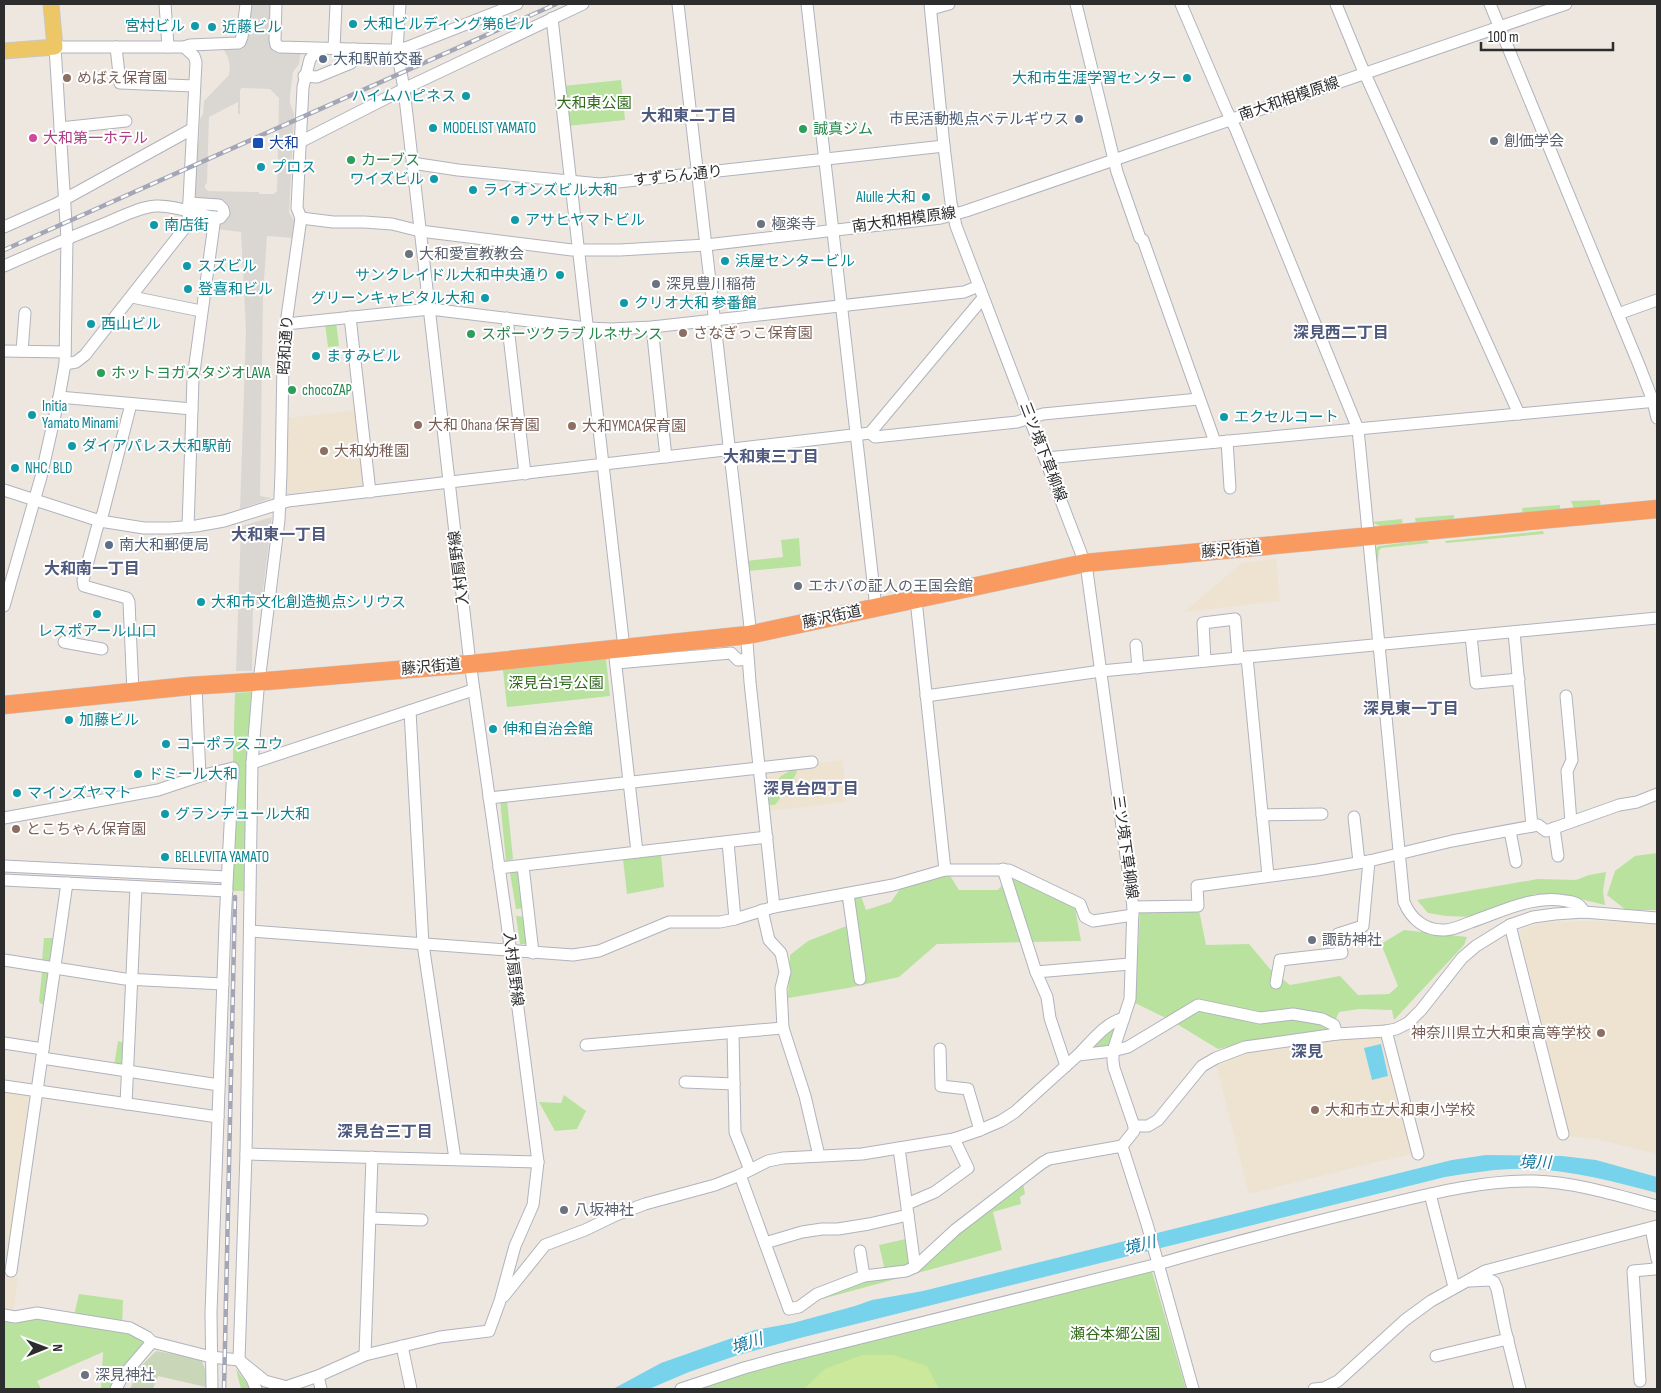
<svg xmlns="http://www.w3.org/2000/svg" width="1661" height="1393" viewBox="0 0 1661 1393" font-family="'Sofia Sans Condensed','Noto Sans JP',sans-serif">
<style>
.education{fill:#eee3d1}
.green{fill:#b9e29f}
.cemetery{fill:#c9d7b8}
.pitch{fill:#cce99b}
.plaza{fill:#dad7d3;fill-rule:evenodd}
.water{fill:#77d2ec}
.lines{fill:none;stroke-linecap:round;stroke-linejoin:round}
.minor-casing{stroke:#b0b3bd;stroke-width:13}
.major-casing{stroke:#c8c8c8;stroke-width:17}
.highway-casing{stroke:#c8c8c8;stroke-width:19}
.minor{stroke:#fff;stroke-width:11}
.major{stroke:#edc766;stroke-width:15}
.highway{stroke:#f99b60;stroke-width:18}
.rail-casing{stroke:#a3a6b6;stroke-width:4.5}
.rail{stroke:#fff;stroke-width:2.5;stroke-dasharray:8;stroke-linecap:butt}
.culture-dot{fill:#0f9aa8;stroke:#fff;stroke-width:2}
.service-dot{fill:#5c6f8a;stroke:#fff;stroke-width:2}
.education-dot{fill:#8d6e63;stroke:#fff;stroke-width:2}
.leisure-dot{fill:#2e9e5b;stroke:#fff;stroke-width:2}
.hotel-dot{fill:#d1479c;stroke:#fff;stroke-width:2}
.worship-dot{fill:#6b7280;stroke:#fff;stroke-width:2}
.transit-dot{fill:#1a4fb4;stroke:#fff;stroke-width:2}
.labels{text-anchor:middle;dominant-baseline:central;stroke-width:4;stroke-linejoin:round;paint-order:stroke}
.culture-label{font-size:15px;fill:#0d838f;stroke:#fff;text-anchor:start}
.service-label{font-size:15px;fill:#4e5e75;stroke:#fff;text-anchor:start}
.education-label{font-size:15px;fill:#785e54;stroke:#fff;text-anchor:start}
.street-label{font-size:15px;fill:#2d2d2d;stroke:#fff}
.park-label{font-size:15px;fill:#316a1d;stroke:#fff}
.leisure-label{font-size:15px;fill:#27864d;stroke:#fff;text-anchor:start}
.hotel-label{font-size:15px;fill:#b23c85;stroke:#fff;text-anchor:start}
.worship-label{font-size:15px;fill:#5b616d;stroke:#fff;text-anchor:start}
.transit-label{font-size:15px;fill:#164399;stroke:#fff;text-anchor:start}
.neighbourhood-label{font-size:16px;font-weight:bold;fill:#4e597d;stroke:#fff}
.water-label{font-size:16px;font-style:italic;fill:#12739c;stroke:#fff}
</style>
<rect width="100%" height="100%" fill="#eee7e0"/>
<!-- education -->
<g class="education">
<path d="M358,410L367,485L287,494L285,492V418Z"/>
<path d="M1276,559L1280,601L1184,612L1242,563Z"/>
<path d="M843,760L846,802L768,811L764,775L777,768Z"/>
<path d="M1583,921L1629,922L1657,925V1154L1596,1139L1570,1137L1519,930L1541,923Z"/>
<path d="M1360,1037L1382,1038L1385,1040L1414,1153L1249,1194L1217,1068L1219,1064L1243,1054Z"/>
<path d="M4,1090L27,1093L29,1095L8,1272L13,1274V1277L18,1278L13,1314L4,1313Z"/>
</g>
<!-- green -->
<g class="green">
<path d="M621,80L625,120L567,126L563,86Z"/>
<path d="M336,322L339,346L328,347L325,323Z"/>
<path d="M1600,500L1601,507L1574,509L1571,501Z"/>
<path d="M1560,505V513L1523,515L1522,508Z"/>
<path d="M1454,515V521L1416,524L1415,518Z"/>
<path d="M1402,519L1403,525L1385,528L1371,522Z"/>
<path d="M1543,531L1544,534L1446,543L1445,541Z"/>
<path d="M799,538L801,566L748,571L746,561L783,557L781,540Z"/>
<path d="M1426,540L1429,543L1382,548L1379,550L1378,562L1375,563L1374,550L1378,546Z"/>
<path d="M606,659L610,696L507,707L503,670Z"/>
<path d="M251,692L246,891H229L235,693Z"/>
<path d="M793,769L797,770C796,779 787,785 779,784L777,781L781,776Z"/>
<path d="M778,789L782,793L779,800L775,805H770L767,803L773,790Z"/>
<path d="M500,800H507L513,859L506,861Z"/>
<path d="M1657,853V910H1626L1607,895L1615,871L1635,856Z"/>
<path d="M661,855L664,887L627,894L623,859Z"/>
<path d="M520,871L526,908L516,909L510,873Z"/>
<path d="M1606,872L1603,891L1605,905L1572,897L1535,894L1471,917L1446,916L1428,913L1417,900L1538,879L1576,880L1589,875Z"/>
<path d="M949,874L959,890H998L1011,875L1075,908L1081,941L937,944L899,977L848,988L788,998L790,955L808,941L849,925L842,901L861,896L866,910L891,902L902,886Z"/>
<path d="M1199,910L1206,945L1249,944L1270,969L1290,985L1340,976L1358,995L1389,994L1398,986L1381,944L1404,930L1467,937L1464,945L1394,1020L1392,1010L1359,1009L1339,1012L1331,1031L1273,1037L1218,1049L1172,1021L1135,1003L1140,912Z"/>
<path d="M516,916L527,917L529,944H520Z"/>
<path d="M44,938H52L54,941L51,961L49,963L43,962L42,960Z"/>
<path d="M43,970L49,972L44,1004H41L39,1001L42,972Z"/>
<path d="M1115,1027L1111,1047L1094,1049V1045Z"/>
<path d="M118,1041L124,1043V1066H114Z"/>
<path d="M564,1095L586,1111L577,1129L555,1131L539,1102L561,1103Z"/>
<path d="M1023,1183L1025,1194L1020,1197L1021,1204L993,1212L1002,1250L811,1302L867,1278L904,1275L905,1277L920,1269L952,1239Z"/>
<path d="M910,1238L915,1262L905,1269L885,1271L879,1245Z"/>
<path d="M1151,1268L1186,1389H693L782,1363Z"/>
<path d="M79,1294L123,1300L122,1329L147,1342L111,1389H101L103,1352L37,1381L41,1389H6L4,1386V1316L37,1314L72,1324Z"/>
<path d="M236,1369L251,1389H241Z"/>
</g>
<!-- cemetery -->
<path class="cemetery" d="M156,1351L201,1359L208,1376L206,1387L158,1376L153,1389H130L140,1367Z"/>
<!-- pitch -->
<path class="pitch" d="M862,1355H893L927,1366L939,1389H804L825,1369Z"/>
<!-- plaza -->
<g class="plaza">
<path d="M248,4H273L272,44L301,51L299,64L293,72L290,96V103L294,114L289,213L295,222L293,238L267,236L263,295L260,496L272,498L240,509L246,331L241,232L217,229L218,224L227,213L192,197L196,147L199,141L200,119L203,114L204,101L229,75L230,66L228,58L223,48H234ZM242,88L270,89L279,98L277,191L274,194H259V192L208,191L205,188V185L207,183L209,117L238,102V114H240V90Z"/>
<path d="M272,517L261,606H253L252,671H236L241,526Z"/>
</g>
<!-- water -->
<g class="water">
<path d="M1381,1044L1388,1076L1372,1080L1364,1048Z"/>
<path d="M1486,1155L1562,1156L1596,1160L1657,1177V1193C1615,1182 1572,1170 1529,1169C1501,1168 1472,1173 1445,1177L800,1338L735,1356L689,1372L649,1389H613L661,1363L755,1330L793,1323L855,1306L872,1300L923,1291L1452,1160Z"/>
</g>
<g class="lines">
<defs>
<g id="minor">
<path d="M165,4L168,47"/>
<path d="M276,4L275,40L276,45L280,47L387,50H397L408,47L517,4"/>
<path d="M678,4L750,627L747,642L750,682L774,907"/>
<path d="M807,4L876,608"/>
<path d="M930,4L944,146L951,203L956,226L1081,553L1087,571L1133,907L1130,999L1113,1051V1061L1114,1068L1134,1126V1131L1122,1146L1147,1224L1193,1389"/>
<path d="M1076,4L1117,172L1140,238L1143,240L1215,442"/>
<path d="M1181,4L1226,109L1236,130L1358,429L1404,902C1411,919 1425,931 1445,930C1453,930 1463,925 1471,922C1501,912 1534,894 1566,901C1575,902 1580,904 1584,912"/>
<path d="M1336,4L1361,65L1519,414"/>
<path d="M1490,4L1639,365L1653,401L1657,418"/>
<path d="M931,9L949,4"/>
<path d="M552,18L624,648"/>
<path d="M116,47L120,83L194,86"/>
<path d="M334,49L336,4"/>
<path d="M304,76L317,77L351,63L354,58V49"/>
<path d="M60,128L126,121"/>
<path d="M300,142L412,85L583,4"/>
<path d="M412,163L458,170L600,184L944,146"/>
<path d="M301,218L333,222H364L392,224L420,231L572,250H620L706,245L941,218L966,211L1566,4"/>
<path d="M301,218L297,208L303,87L310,59L317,51L321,49"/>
<path d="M4,227L56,204L192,129"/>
<path d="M4,266C38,251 71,237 106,223C121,217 139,207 156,206C178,205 198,216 220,218L224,213L223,209L219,205L189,203"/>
<path d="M132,297L201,311"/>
<path d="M1618,314L1657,300"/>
<path d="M350,317L370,492"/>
<path d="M507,318L525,474"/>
<path d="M286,324L430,309L587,328L611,329L652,327L964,292L979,286"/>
<path d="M652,327L666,457"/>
<path d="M4,351L65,352"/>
<path d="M22,351L25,313"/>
<path d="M65,364L76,362L85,355L187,225L188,220L196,62L194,56L184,47"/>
<path d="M59,397L192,409"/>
<path d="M131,404L103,513L97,528L83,580L84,586L127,598L129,602L133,692"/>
<path d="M870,433L875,437L1017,422L1043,414L1199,399"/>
<path d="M1227,441L1230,488"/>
<path d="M1046,458L1657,401"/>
<path d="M4,490L100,521L144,528H170L196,526L224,521L288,501L870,433L983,298"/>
<path d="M188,527L193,379L215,217"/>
<path d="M916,600L945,870"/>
<path d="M4,606L41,477L59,397L65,364L67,239L55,47H184L190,45L238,43L240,42L242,37L246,4"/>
<path d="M1514,632L1532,826"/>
<path d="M1471,636L1476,683L1519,679"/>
<path d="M64,642L102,649"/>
<path d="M1136,645L1138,668"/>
<path d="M614,649L637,852"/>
<path d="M1247,657L1268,876"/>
<path d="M1205,661L1203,623L1235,619L1238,658"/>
<path d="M616,663L731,653L738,660L748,659"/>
<path d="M196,686L200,776"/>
<path d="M926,696L1101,671L1657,618"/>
<path d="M1566,696L1572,760L1567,771L1571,822"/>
<path d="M410,711L423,944L455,1159"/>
<path d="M252,763L473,690"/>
<path d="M489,798L812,762"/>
<path d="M1262,815L1322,814"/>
<path d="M1354,817L1359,862"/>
<path d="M4,818L158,790L200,776L233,768L225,923L211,1313L212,1389"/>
<path d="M1554,828L1558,856"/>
<path d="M1510,831L1516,862"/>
<path d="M728,842L735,919"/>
<path d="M4,866L227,877"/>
<path d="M523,866L533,953"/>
<path d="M499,868L767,837"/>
<path d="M1003,869L1036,972"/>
<path d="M4,880L227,891"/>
<path d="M848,894L860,979"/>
<path d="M1133,907L1198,906L1197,886L1317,870L1369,861L1452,841L1538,825L1546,831L1619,805L1637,802L1657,794"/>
<path d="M762,910L769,940L781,953L785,972L781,988L783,1028L805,1096L819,1156"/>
<path d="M1510,925L1563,1134"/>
<path d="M250,931L573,955L599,951L669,922H720L735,919L774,907L893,885L945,870H1009L1080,904L1085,917L1093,921L1133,915"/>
<path d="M4,960L125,979L223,984"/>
<path d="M1276,983L1280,960L1342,953L1338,934L1363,926L1369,861"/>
<path d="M1386,1031L1418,1154"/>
<path d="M733,1033L735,1132L750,1170"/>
<path d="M4,1043L43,1049"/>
<path d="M586,1045L783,1028"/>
<path d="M940,1049L941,1086L968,1089L980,1130"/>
<path d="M1078,1055C1091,1042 1106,1022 1124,1018"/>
<path d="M42,1058L219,1085"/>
<path d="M1066,1066L1050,1018L1047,997L1036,972L1130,964"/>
<path d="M685,1082L734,1084"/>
<path d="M4,1086L218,1117"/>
<path d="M126,1104L136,887"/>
<path d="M1134,1126H1148L1158,1120L1202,1066L1216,1058L1245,1047L1337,1034L1386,1031L1396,1029L1408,1023L1421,1010L1462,958L1476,946L1510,925L1533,917L1555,914L1584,912L1657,918"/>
<path d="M899,1148L915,1267"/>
<path d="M246,1154L538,1162"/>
<path d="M740,1175L789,1309L799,1307L817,1294L864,1276L906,1271L915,1267L955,1230L1042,1163L1049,1159L1122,1146"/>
<path d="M1430,1194L1454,1287"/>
<path d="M907,1204L935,1192L968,1168L954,1139"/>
<path d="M370,1218L422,1220"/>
<path d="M1651,1228L1657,1259"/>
<path d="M765,1243L802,1232L822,1229H838L869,1224L908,1215"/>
<path d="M860,1251L864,1276"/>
<path d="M11,1271L67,883"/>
<path d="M1469,1281L1490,1280L1494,1282L1497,1289L1505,1329L1520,1389"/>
<path d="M504,1296L545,1245L585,1230L616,1215L645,1204L715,1185L740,1175L768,1161L783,1158L862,1154L954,1139L980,1130L1001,1121L1015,1112L1078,1055L1113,1051L1128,1047L1198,1005L1260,1018L1293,1014L1322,1019L1334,1025L1337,1034"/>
<path d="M4,1315L15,1317L37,1313L130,1328L147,1337L152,1342L211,1357L239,1360L265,1381L287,1387"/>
<path d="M402,1346L411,1389"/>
<path d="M365,1355L372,1157"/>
<path d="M1436,1356L1508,1339"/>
<path d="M318,1376L321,1389"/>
<path d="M1640,1381L1633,1271L1655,1269L1657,1266"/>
<path d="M116,1389L122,1377L152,1342"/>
<path d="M256,1389L252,1379L239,1360L246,1154L252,763L258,690L279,520L281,473L283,363L286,324L301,218"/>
<path d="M280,1389L318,1376L365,1355L440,1337L489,1331L500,1301L515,1246L533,1205L538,1162L506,916L469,655L404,89L397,50L400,4"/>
<path d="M681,1389L744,1368L780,1358L1158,1264C1227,1244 1297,1226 1367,1209C1422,1196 1478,1180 1535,1181C1574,1182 1619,1196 1657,1206"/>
<path d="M1314,1389L1324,1388L1338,1381L1405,1320L1431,1301L1485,1271L1657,1226"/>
</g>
<path id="major" d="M4,51L55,47L51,4"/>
<path id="highway" d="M4,705L189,686L267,681L481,663L748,635L1085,563L1657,509"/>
</defs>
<!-- minor casing -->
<use href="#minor" class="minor-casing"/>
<!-- major casing -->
<use href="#major" class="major-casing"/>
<!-- highway casing -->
<use href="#highway" class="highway-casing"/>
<!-- minor -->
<use href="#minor" class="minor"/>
<!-- major -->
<use href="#major" class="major"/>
<!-- highway -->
<use href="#highway" class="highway"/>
<defs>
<g id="rail">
<path d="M4,250L556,4"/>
<path d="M224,1389L235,897"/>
</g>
</defs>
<!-- rail casing -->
<use href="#rail" class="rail-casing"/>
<!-- rail -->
<use href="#rail" class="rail"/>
</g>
<!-- markers -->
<g class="culture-dot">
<circle cx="353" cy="24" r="5"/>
<circle cx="195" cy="26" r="5"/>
<circle cx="212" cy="27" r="5"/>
<circle cx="1187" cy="78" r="5"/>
<circle cx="466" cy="96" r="5"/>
<circle cx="433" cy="128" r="5"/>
<circle cx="261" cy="167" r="5"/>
<circle cx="434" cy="179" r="5"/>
<circle cx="473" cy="190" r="5"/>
<circle cx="926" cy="197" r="5"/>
<circle cx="515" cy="220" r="5"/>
<circle cx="154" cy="225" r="5"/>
<circle cx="725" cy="261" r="5"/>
<circle cx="187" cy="266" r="5"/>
<circle cx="560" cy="275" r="5"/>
<circle cx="188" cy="289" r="5"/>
<circle cx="485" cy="298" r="5"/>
<circle cx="624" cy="303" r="5"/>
<circle cx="91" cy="324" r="5"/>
<circle cx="316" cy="356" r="5"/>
<circle cx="32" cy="415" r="5"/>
<circle cx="1224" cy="417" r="5"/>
<circle cx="72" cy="446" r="5"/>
<circle cx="15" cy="468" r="5"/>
<circle cx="201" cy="602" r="5"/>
<circle cx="97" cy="614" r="5"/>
<circle cx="69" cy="720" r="5"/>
<circle cx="493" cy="729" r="5"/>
<circle cx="166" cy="744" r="5"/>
<circle cx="138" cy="774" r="5"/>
<circle cx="17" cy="793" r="5"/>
<circle cx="165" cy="814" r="5"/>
<circle cx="165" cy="857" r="5"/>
</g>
<g class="service-dot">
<circle cx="323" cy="59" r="5"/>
<circle cx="1079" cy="119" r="5"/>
<circle cx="109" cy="545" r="5"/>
</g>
<g class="education-dot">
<circle cx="67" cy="78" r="5"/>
<circle cx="683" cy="333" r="5"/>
<circle cx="418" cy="425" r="5"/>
<circle cx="572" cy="426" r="5"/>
<circle cx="324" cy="451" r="5"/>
<circle cx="16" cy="829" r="5"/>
<circle cx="1601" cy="1033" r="5"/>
<circle cx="1315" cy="1110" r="5"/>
</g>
<g class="leisure-dot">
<circle cx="803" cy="129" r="5"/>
<circle cx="351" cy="160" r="5"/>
<circle cx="471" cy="334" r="5"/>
<circle cx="101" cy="373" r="5"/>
<circle cx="292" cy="390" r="5"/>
</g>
<circle class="hotel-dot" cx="33" cy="138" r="5"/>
<g class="worship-dot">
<circle cx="1494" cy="141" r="5"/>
<circle cx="761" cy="224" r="5"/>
<circle cx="409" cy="254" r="5"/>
<circle cx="656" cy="284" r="5"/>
<circle cx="798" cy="586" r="5"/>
<circle cx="1312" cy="940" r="5"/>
<circle cx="564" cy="1210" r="5"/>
<circle cx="85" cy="1375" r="5"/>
</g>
<rect class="transit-dot" x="252" y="137" width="12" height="12" rx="2.5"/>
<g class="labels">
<!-- culture labels -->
<g class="culture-label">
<text x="363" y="24">大和ビルディング第6ビル</text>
<text x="185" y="26" text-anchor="end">宮村ビル</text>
<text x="222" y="27">近藤ビル</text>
<text x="1177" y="78" text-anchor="end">大和市生涯学習センター</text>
<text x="456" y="96" text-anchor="end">ハイムハピネス</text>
<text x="443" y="128">MODELIST YAMATO</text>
<text x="271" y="167">プロス</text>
<text x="424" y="179" text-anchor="end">ワイズビル</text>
<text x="483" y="190">ライオンズビル大和</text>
<text x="916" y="197" text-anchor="end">Alulle 大和</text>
<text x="525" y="220">アサヒヤマトビル</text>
<text x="164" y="225">南店街</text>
<text x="735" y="261">浜屋センタービル</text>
<text x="197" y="266">スズビル</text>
<text x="550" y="275" text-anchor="end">サンクレイドル大和中央通り</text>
<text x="198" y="289">登喜和ビル</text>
<text x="475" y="298" text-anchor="end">グリーンキャピタル大和</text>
<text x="634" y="303">クリオ大和 参番館</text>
<text x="101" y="324">西山ビル</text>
<text x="326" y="356">ますみビル</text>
<text x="42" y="406">Initia<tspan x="42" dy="17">Yamato Minami</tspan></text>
<text x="1234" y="417">エクセルコート</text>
<text x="82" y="446">ダイアパレス大和駅前</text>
<text x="25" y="468">NHC. BLD</text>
<text x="211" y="602">大和市文化創造拠点シリウス</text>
<text x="97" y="631" text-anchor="middle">レスポアール山口</text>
<text x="79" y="720">加藤ビル</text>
<text x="503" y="729">伸和自治会館</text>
<text x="176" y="744">コーポラス ユウ</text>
<text x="148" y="774">ドミール大和</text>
<text x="27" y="793">マインズヤマト</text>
<text x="175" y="814">グランデュール大和</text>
<text x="175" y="857">BELLEVITA YAMATO</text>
</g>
<!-- service labels -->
<g class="service-label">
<text x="333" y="59">大和駅前交番</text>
<text x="1069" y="119" text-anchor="end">市民活動拠点ベテルギウス</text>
<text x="119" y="545">南大和郵便局</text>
</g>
<!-- education labels -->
<g class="education-label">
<text x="77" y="78">めばえ保育園</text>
<text x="693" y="333">さなぎっこ保育園</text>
<text x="428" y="425">大和 Ohana 保育園</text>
<text x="582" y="426">大和YMCA保育園</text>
<text x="334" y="451">大和幼稚園</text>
<text x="26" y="829">とこちゃん保育園</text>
<text x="1591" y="1033" text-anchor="end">神奈川県立大和東高等学校</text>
<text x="1325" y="1110">大和市立大和東小学校</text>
</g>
<!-- street labels -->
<g class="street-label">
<text transform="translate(1289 99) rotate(-19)">南大和相模原線</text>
<text transform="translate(678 176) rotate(-6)">すずらん通り</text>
<text transform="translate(904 220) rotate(-8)">南大和相模原線</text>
<text transform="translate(286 345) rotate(-86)">昭和通り</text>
<text transform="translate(1043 452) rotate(69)">三ツ境下草柳線</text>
<text transform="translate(1231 550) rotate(-5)">藤沢街道</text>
<text transform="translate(459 568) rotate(-97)">入村扇野線</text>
<text transform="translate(832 617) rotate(-12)">藤沢街道</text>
<text transform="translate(431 667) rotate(-5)">藤沢街道</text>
<text transform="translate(1125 847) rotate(82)">三ツ境下草柳線</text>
<text transform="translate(513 969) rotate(83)">入村扇野線</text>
</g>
<!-- park labels -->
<g class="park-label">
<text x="594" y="103">大和東公園</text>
<text x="556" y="683">深見台1号公園</text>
<text x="1115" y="1334">瀬谷本郷公園</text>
</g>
<!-- leisure labels -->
<g class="leisure-label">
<text x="813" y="129">誠真ジム</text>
<text x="361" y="160">カーブス</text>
<text x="481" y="334">スポーツクラブ ルネサンス</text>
<text x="111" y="373">ホットヨガスタジオLAVA</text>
<text x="302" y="390">chocoZAP</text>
</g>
<!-- hotel labels -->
<g class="hotel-label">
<text x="43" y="138">大和第一ホテル</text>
</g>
<!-- worship labels -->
<g class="worship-label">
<text x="1504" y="141">創価学会</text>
<text x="771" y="224">極楽寺</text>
<text x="419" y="254">大和愛宣教教会</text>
<text x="666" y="284">深見豊川稲荷</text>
<text x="808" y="586">エホバの証人の王国会館</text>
<text x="1322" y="940">諏訪神社</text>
<text x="574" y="1210">八坂神社</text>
<text x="95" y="1375">深見神社</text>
</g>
<!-- transit labels -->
<g class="transit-label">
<text x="269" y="143">大和</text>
</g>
<!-- neighbourhood labels -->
<g class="neighbourhood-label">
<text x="689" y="116">大和東二丁目</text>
<text x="1341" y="333">深見西二丁目</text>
<text x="771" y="457">大和東三丁目</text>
<text x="279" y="535">大和東一丁目</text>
<text x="92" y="569">大和南一丁目</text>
<text x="1411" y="709">深見東一丁目</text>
<text x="811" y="789">深見台四丁目</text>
<text x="1307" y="1052">深見</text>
<text x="385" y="1132">深見台三丁目</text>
</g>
<!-- water labels -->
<g class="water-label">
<text transform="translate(1535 1163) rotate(1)">境川</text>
<text transform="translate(1140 1246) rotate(-14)">境川</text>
<text transform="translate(747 1344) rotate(-18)">境川</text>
</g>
</g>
<!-- border -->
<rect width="1661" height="1393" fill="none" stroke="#2d2d2d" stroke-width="10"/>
<!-- north arrow -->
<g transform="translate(45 1348) rotate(89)" stroke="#ffffff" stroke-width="4" paint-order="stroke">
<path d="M0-4L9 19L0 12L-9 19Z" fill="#2d2d2d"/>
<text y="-8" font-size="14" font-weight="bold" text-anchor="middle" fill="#2d2d2d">N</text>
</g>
<!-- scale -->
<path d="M1481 42v8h132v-8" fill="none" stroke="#2d2d2d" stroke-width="2.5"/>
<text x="1488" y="42" font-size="15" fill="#2d2d2d" stroke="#ffffff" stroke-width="4" paint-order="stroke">100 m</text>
</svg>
